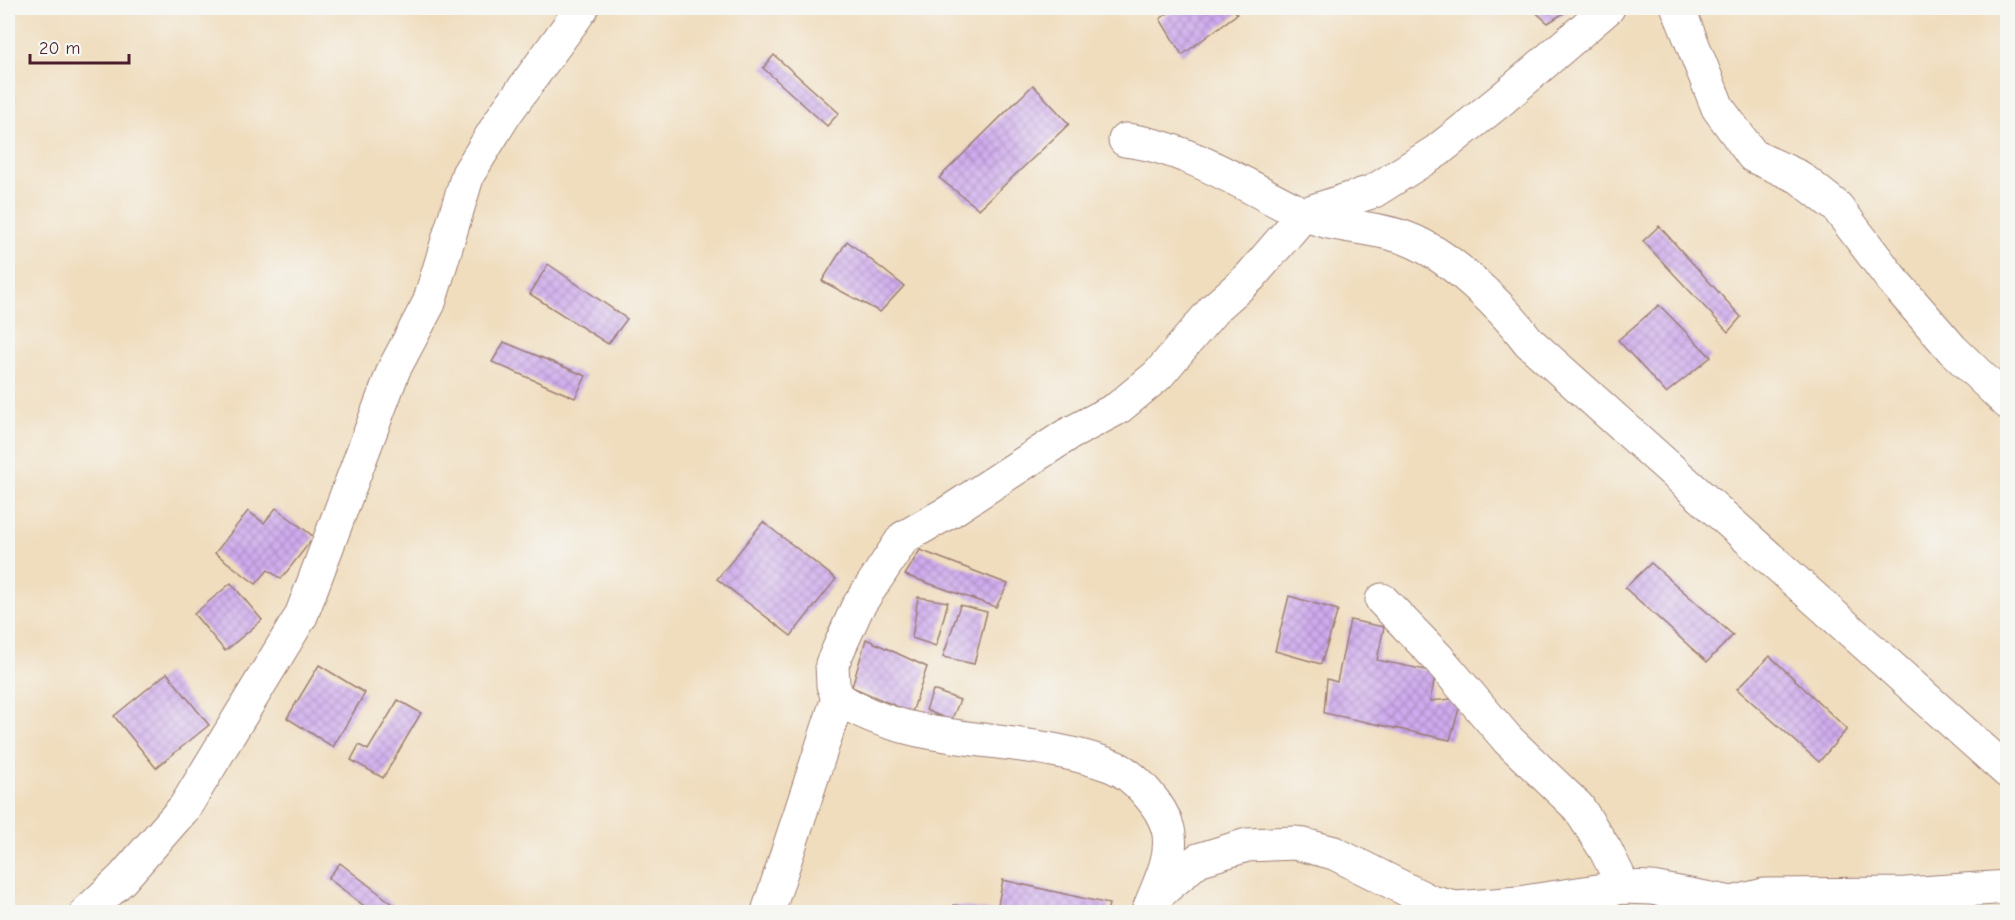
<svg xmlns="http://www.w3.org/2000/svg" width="2015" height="920" viewBox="0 0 2015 920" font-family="'Comic Neue',sans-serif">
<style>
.building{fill:url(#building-cross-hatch)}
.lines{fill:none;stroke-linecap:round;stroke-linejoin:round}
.minor-casing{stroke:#9d7e74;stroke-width:35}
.minor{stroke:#fff;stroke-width:33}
</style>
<defs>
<pattern id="building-cross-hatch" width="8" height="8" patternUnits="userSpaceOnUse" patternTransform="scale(1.5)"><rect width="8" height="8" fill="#cfabee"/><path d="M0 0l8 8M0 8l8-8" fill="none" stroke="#aa8bc1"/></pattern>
</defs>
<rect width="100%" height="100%" fill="#f6f6f2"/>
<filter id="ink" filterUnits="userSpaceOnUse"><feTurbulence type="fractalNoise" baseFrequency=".0167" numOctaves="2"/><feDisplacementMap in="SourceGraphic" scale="12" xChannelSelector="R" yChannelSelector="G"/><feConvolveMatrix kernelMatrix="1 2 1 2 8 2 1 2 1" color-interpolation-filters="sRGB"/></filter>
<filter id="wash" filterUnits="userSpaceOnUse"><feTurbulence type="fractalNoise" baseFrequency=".008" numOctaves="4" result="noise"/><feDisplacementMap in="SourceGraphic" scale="24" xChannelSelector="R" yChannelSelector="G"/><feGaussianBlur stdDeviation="1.35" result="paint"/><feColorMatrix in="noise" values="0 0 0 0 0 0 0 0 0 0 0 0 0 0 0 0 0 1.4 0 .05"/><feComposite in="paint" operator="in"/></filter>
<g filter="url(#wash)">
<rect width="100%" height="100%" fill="#f0ddbe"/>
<g id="blocks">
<!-- building -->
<g class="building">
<path d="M1175,8H1233L1237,14L1182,55L1160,19Z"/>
<path d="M1531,8H1572L1548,23Z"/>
<path d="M774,55L839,113L827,126L763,68Z"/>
<path d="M1033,85L1069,124L979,209L939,178Z"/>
<path d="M1659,226L1741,317L1728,332L1643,241Z"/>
<path d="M847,241L904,286L880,312L822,281Z"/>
<path d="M548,264L627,319L608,344L530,294Z"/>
<path d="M1659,305L1711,357L1666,393L1618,340Z"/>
<path d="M504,342L586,376L575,398L492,362Z"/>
<path d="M276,508L314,537L281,579L268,570L256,584L215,553L248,511L264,523Z"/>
<path d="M763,522L836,579L791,636L717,579Z"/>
<path d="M920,550L1008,584L996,607L905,575Z"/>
<path d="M1651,563L1733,635L1707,662L1625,588Z"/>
<path d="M231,583L262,620L225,651L194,614Z"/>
<path d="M1289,596L1338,610L1321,664L1275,651Z"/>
<path d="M918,597L948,602L936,646L912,638Z"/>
<path d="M960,605L987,612L974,664L943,657Z"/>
<path d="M1350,620L1384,627L1377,660L1436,672L1430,701L1462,698L1450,740L1324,713L1327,679L1337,682Z"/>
<path d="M866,639L927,667L912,713L852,687Z"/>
<path d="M1770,656L1847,729L1819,762L1737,689Z"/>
<path d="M319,665L365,693L333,747L287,718Z"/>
<path d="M167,673L209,725L156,768L114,716Z"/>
<path d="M933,690L960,700L951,721L926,710Z"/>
<path d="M398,700L421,713L383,778L351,760L359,745L368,750Z"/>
<path d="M340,863L403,912H372L328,878Z"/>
<path d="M1003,880L1109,904L1107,912H1015L997,909Z"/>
<path d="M954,905L992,911V912H953Z"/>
</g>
</g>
</g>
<g filter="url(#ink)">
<use href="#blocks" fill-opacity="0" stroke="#9d7e74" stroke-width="1.5"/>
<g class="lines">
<defs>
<g id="minor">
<path d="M1678,8L1718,108L1753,156L1799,177L1837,207L1890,277L1952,349L2008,403"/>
<path d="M1125,140C1185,146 1247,187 1301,213C1334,228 1376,226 1408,239C1450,255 1503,307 1529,342L2008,772"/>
<path d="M1382,600L1438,658L1508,740L1578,807L1605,849L1624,887"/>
<path d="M1157,895L1198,860L1247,845L1296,843L1334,853L1431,902L1456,908L1519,903L1624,887L1652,888L1732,903L1764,895L1906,894L2008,887"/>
<path d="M87,912L122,879L185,807L301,616L394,369L429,303L468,174L505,114L582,8"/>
<path d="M768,912L838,698"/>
<path d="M1148,912C1157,887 1175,857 1168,829C1162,806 1134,774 1112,766C1025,732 916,750 838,698L833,685L832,664L857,608L903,538L949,512L1067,435L1118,408L1158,375L1215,308L1250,277L1304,214L1374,191L1437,151L1501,100L1608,8"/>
</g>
</defs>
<!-- minor casing -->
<use href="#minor" class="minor-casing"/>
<!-- minor -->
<use href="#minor" class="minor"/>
</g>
</g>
<!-- margin -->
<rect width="2015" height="920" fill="none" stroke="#f6f6f2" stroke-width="30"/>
<!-- scale -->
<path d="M30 54v9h99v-9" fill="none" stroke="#4a1f2b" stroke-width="3"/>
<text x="39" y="54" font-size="18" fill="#4a1f2b" stroke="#f6f6f2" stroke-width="4.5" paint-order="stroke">20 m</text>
</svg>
